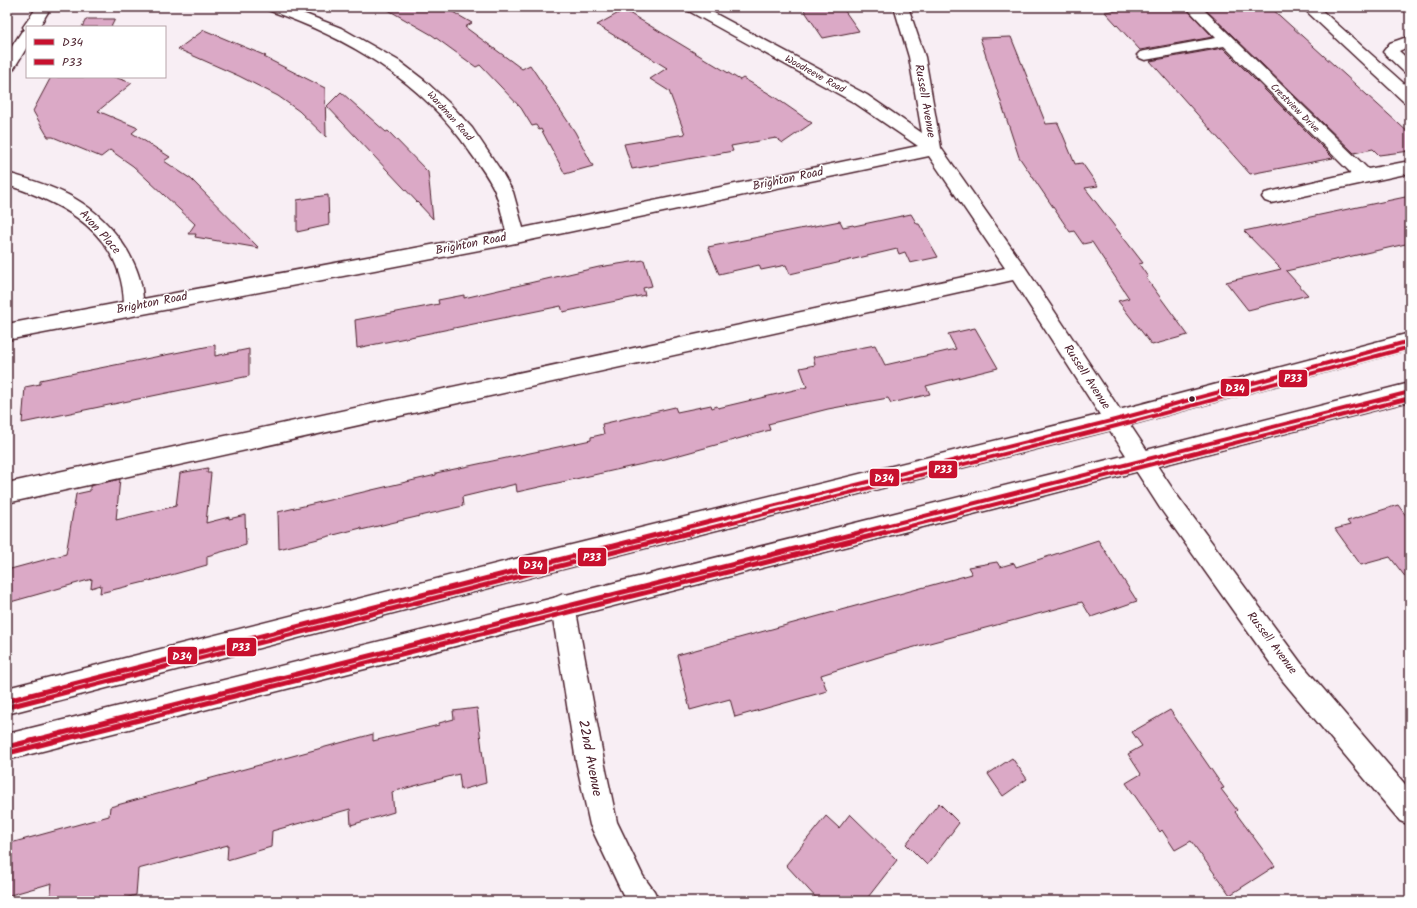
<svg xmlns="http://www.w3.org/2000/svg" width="1417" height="908" viewBox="0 0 1417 908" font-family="Kalam,sans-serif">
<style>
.building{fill:#dba9c6;stroke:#4a1f2b}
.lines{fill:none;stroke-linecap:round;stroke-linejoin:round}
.minor-casing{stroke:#4a1f2b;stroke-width:3}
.major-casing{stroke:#4a1f2b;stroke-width:3}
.minor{fill:#fff;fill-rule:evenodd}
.major{fill:#fff;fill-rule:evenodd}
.bus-1-far1-casing{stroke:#fff;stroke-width:7}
.bus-1-casing{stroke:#fff;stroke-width:8}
.bus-2-far1-casing{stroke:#fff;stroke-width:7}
.bus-2-casing{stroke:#fff;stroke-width:8}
.bus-1-far1{stroke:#c8102e;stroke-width:4}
.bus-1{stroke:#c8102e;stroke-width:5}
.bus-2-far1{stroke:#c8102e;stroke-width:4}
.bus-2{stroke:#c8102e;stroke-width:5}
.bus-dot{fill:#4a1f2b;stroke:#fff;stroke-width:1.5}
.labels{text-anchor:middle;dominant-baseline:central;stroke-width:3;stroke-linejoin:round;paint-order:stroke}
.far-street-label{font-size:10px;fill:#4a1f2b;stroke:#fff}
.street-label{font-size:12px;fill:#4a1f2b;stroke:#fff}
.near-street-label{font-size:14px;fill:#4a1f2b;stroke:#fff}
.line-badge{stroke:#fff;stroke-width:1.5}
.badge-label{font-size:11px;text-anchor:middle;font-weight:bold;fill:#fff}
</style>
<rect width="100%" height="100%" fill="#f8eef4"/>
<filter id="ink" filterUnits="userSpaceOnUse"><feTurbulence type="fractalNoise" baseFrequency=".025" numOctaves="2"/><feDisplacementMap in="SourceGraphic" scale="8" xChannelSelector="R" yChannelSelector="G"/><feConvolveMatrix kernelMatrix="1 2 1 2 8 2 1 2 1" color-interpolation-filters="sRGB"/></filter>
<g filter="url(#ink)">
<!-- building -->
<g class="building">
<path d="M383,7H444L472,23L465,27L522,69L530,65L575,132L593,166L565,174L541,129L539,130L536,125L532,126L521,108L480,65L476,67L432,35Z"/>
<path d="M802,7H842L859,31L823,38Z"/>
<path d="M1138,7H1185L1213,37L1140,50L1105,12Z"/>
<path d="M1203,7H1270L1410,134V151L1379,155L1373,149L1354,153Z"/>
<path d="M624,10L740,80L743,78L773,96L812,123L783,143L776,138L731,146L733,151L632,169L624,144L685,134L669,91L650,79L667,68L597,25Z"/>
<path d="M86,19H115L111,27H82Z"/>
<path d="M204,30L266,56L264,57L325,88L326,137L299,111L278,96L239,76L178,49Z"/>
<path d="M1011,37L1046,124L1058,123L1075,164L1082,163L1098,186L1085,188L1143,263L1139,264L1148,277L1146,278L1188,335L1152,345L1118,301L1129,298L1092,242L1083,244L1074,231L1070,232L1019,157L980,38Z"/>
<path d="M1223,48L1333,158L1250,174L1150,61Z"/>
<path d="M51,77H114L132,83L98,111L138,128L132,133L170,157L164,161L191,179L259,248L195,237L196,234H188L195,224L133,166L110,150L101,157L53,137H48L33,111Z"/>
<path d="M341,92L386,132L388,131L428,172L433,219L327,106Z"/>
<path d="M328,195L329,225L297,232V200Z"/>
<path d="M1410,196V243L1286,271L1308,295L1248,310L1226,282L1281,269L1244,231Z"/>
<path d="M911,214L917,224H919L938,257L910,263L905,252L899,254L897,249L790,274L786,265L761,270L759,265L719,274L708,247L840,221L843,227L853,225L854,226Z"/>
<path d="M644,260L652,286L643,288L645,295L563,312L561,306L357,348L355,320L439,304L438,300L464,295V298L599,267Z"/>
<path d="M975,328L998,368L926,386L930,394L891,403L888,398L828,409L768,424L770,430L665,459L517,492L516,484L462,497L463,506L361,530V528L279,549L278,512L436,475V473L591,440V437L604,434L602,424L675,407L677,412L711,405L712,408L717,406L718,408L807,387L800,368L815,365L813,357L875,345L885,365L956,349L948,334Z"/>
<path d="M215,345V356L249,349V376L22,423L25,387L40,384V380Z"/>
<path d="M208,468L207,473H211L206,523L229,517V519L245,515L246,545L207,556V565L153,580L100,593L101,585L91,588L92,579L7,603V570L66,554L76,494L90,491V486L120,479L116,520L176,506L180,473Z"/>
<path d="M1398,505L1410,521V583L1390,557L1361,565L1335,529L1350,525L1347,521Z"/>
<path d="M1098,540L1137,601L1091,617L1082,602L885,655L821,675L827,691L735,717L730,699L690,710L677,655L972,574L968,567L997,562L1000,567L1014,563L1016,567Z"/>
<path d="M477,708L486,783L461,790L459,774L392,792L394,812L351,825L350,809L272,831L271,847L227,860L228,845L138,869L136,895L115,901H50L52,883L7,896V844L109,816L110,807L208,780V779L373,734V741L439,725V723L454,719L453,711Z"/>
<path d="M1170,710L1224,788L1221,789L1237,810L1235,812L1275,866L1230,895L1191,841L1175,850L1162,830L1160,832L1126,783L1141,774L1128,754L1142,746L1132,732Z"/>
<path d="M1012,758L1027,779L1003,796L988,774Z"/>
<path d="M939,803L959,823L927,865L906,844Z"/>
<path d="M850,814L897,860L865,901H819L786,865L826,816L839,828Z"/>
</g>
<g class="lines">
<defs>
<g id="minor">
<path d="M37,7H51L39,27H27V47L13,70L7,72V54L22,31L25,30L23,27Z"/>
<path d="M266,7H287L341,28L399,61L425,81L449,103L472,128L501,171L513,192L523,228L918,146L855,103L687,10L685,7H703L867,95L922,133L909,57L894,7H908L925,57L941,148L1025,267L1176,494L1301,663L1410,790V825L1400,821L1283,681L1160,508L1013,280L7,503V483L1005,268L929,156L516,243L7,340V324L124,302C121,234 65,203 7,185V173C60,188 96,201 127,250C136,266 142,280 143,299L506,231C502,217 500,201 493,187C487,175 478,163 470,152C421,80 348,38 268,10Z"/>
<path d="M1186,7H1201L1368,169L1410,161V173L1271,203L1265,201L1262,197L1265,193L1351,173L1224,46L1145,60L1140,58L1137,55L1140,52L1216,38Z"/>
<path d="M1302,7H1318L1410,89V103L1404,102Z"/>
<path d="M1410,36V46L1399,51L1410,61V74L1404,72L1383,52L1390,43Z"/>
<path d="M563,594L572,598L575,606L604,761L617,822L643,876L654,891L659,901H626L590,825L576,761L551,606L554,598Z"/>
</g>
<g id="major">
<path d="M1410,333V349L1115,429L543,574L7,714V688L543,552L1115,411Z"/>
<path d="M1410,383V401L884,537L7,760V734L1060,472Z"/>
</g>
</defs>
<!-- minor casing -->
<use href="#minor" class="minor-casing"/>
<!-- major casing -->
<use href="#major" class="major-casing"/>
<!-- minor -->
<use href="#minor" class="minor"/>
<!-- major -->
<use href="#major" class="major"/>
<defs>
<g id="bus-1-far1">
<path d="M664,533L1115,420L1410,341"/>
<path d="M858,533L1410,392"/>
</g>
<g id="bus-1">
<path d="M7,701L668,532"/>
<path d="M7,747L862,532"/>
</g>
<g id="bus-2-far1">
<path d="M689,533L1116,426L1410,347"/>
<path d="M883,533L1410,398"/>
</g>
<g id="bus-2">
<path d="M8,707L693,532"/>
<path d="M8,753L887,532"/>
</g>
</defs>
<!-- bus-1-far1 casing -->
<use href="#bus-1-far1" class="bus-1-far1-casing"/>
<!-- bus-1 casing -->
<use href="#bus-1" class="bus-1-casing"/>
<!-- bus-2-far1 casing -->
<use href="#bus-2-far1" class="bus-2-far1-casing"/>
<!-- bus-2 casing -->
<use href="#bus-2" class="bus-2-casing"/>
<!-- bus-1-far1 -->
<use href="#bus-1-far1" class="bus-1-far1"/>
<!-- bus-1 -->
<use href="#bus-1" class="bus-1"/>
<!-- bus-2-far1 -->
<use href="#bus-2-far1" class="bus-2-far1"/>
<!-- bus-2 -->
<use href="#bus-2" class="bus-2"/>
</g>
</g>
<!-- markers -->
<circle class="bus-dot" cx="1192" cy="399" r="3.5"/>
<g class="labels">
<!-- far-street labels -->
<g class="far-street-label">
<text transform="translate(815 74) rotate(29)">Woodreeve Road</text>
<text transform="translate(1295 108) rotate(45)">Crestview Drive</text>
<text transform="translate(450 116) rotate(48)">Wardman Road</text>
</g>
<!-- street labels -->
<g class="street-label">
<text transform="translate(925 101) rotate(80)">Russell Avenue</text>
<text transform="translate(788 179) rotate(-12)">Brighton Road</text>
<text transform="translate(100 232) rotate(48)">Avon Place</text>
<text transform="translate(471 244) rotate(-11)">Brighton Road</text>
<text transform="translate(152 303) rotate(-11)">Brighton Road</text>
<text transform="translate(1087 377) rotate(57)">Russell Avenue</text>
<text transform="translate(1272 643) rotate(53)">Russell Avenue</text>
</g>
<!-- near-street labels -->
<g class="near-street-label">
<text transform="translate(590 758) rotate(79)">22nd Avenue</text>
</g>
</g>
<g class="line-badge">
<rect x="1278" y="369" width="30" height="19" rx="4" fill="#c8102e"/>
<rect x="1220" y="378" width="30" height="19" rx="4" fill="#c8102e"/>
<rect x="928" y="460" width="30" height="19" rx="4" fill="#c8102e"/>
<rect x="869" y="468" width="31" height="19" rx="4" fill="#c8102e"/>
<rect x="577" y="547" width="30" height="20" rx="4" fill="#c8102e"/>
<rect x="518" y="556" width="30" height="19" rx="4" fill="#c8102e"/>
<rect x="226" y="637" width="31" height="20" rx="4" fill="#c8102e"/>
<rect x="167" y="646" width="31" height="19" rx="4" fill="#c8102e"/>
</g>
<g class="badge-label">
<text x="1293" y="382">P33</text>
<text x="1235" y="392">D34</text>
<text x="943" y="473">P33</text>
<text x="884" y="482">D34</text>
<text x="592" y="561">P33</text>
<text x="533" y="569">D34</text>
<text x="241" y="651">P33</text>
<text x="182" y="660">D34</text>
</g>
<!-- margin -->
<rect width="1417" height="908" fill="none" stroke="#fff" stroke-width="24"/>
<rect x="12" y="12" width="1393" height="884" fill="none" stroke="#4a1f2b" stroke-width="1.5" filter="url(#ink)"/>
<!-- legend -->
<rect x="26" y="26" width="140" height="52" fill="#ffffff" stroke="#b7a5aa"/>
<rect x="34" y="39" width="20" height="6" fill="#c8102e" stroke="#b7a5aa"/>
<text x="62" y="46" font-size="12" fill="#4a1f2b">D34</text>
<rect x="34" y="59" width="20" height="6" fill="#c8102e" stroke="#b7a5aa"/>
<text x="62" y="66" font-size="12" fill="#4a1f2b">P33</text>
</svg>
